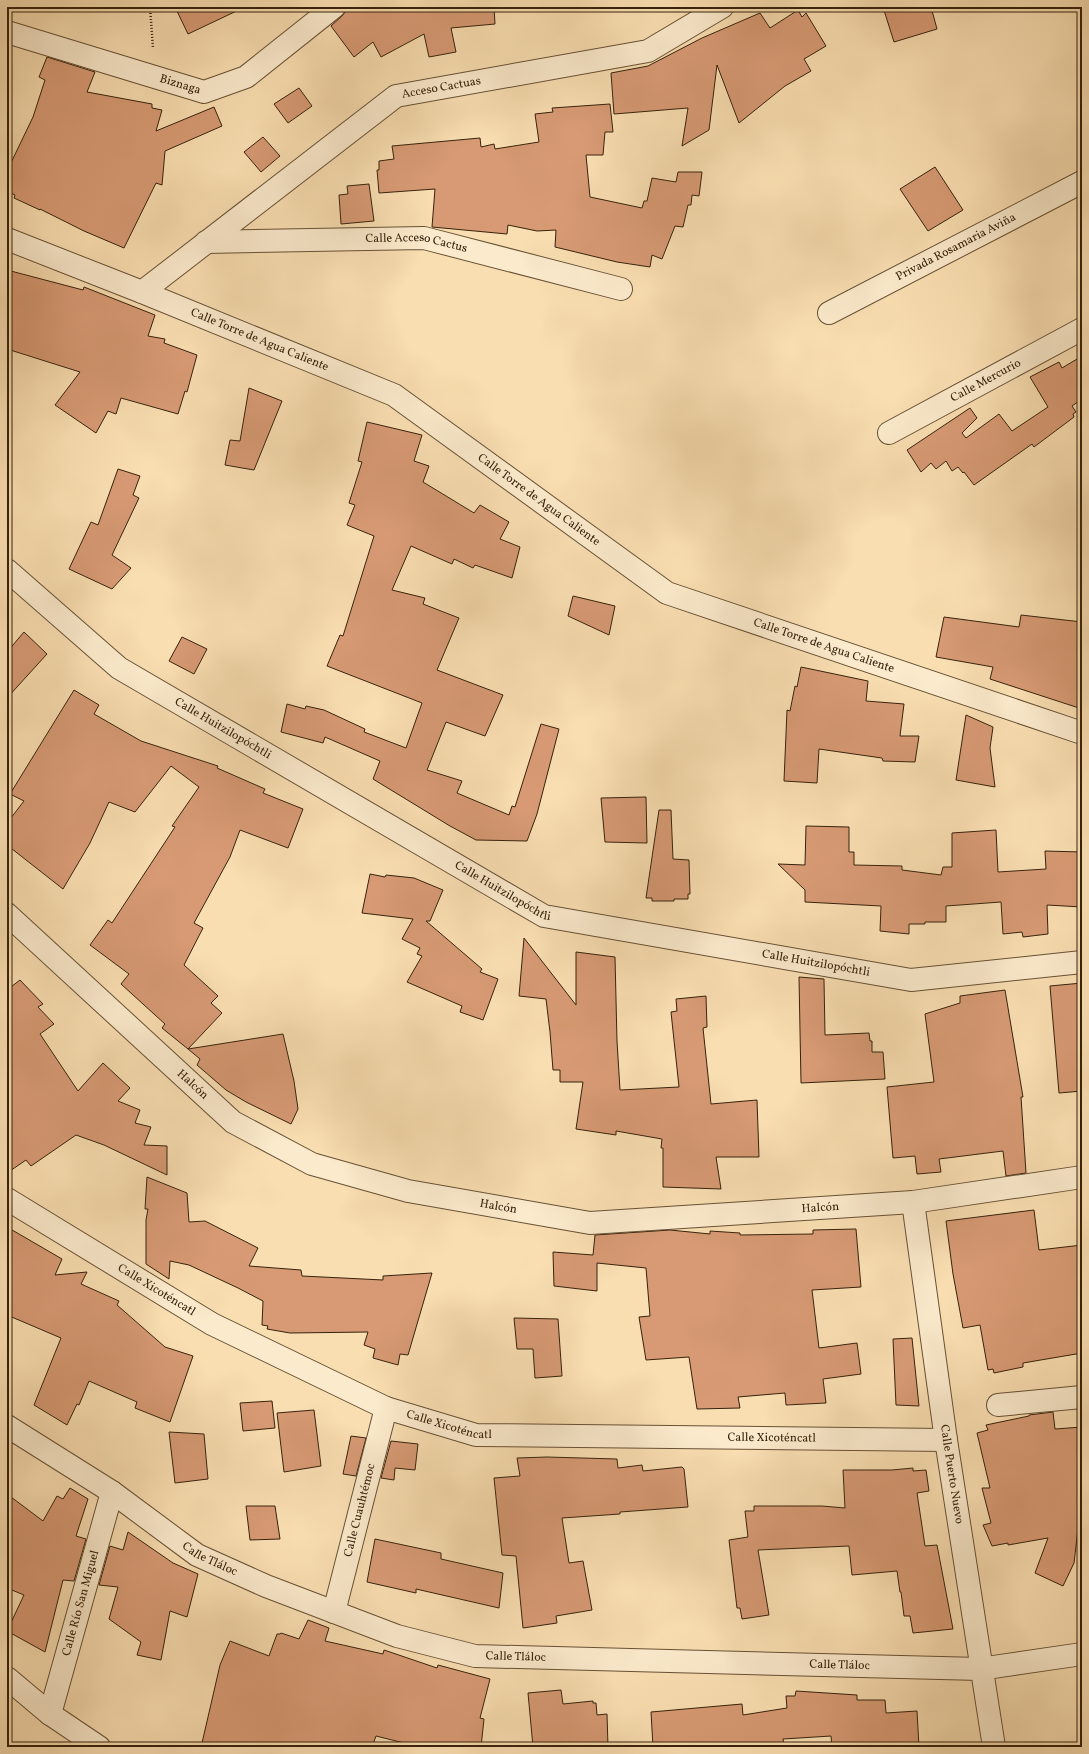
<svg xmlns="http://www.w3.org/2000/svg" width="1089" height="1754" viewBox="0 0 1089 1754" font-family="Vollkorn,serif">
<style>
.building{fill:#d79a74;stroke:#37220c}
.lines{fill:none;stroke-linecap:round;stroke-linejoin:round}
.minor-casing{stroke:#685135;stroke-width:24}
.tertiary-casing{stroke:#685135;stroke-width:24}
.path{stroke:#37220c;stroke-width:2.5;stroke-dasharray:1 2;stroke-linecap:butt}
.minor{stroke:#fbeacc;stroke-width:22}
.tertiary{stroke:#fbeacc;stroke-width:22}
.labels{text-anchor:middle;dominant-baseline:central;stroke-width:3;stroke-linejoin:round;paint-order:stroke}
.street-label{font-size:12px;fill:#37220c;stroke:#fbeacc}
</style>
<rect width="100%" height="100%" fill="#f9deb1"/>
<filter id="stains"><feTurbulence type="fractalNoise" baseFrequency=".005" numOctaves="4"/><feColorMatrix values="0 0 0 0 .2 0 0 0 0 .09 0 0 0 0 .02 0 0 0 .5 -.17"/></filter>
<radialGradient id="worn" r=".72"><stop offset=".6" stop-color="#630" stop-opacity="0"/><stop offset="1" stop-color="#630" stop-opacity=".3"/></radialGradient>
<!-- building -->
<g class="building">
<path d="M175,7H245L188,34Z"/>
<path d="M346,7H494L495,24L451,28L456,52L429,57L424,34L381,57L373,42L354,57L331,26L342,16L345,12Z"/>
<path d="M883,7H931L937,29L894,42Z"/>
<path d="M798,10L802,17L806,13L826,46L804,59L811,71L785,86L739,123L717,65L709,130L682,146L688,108L614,114L611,73L648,66L702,38L760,13L770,28Z"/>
<path d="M47,57L95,72L87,92L152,104V108L162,110L156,131L214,107L222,126L165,151L162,185L156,183L124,248L84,231L40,209V210L14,198L15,195L7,191V171L33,117L45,80L39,77Z"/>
<path d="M299,88L312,106L288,123L274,104Z"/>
<path d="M610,104L613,132H605L603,155H586L590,197L642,208L644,201H647L652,178L676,182L678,172H702L699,196L692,195L691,205H688L683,227L675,226L662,259L652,255L650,267L617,262L555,247L556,230L537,231L508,225L507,234L432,227L435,189L379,193L377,170H379V161L394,159L392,146L480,138L481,147L494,144L495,149L539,142L535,114L553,112L552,108Z"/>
<path d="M263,137L280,156L261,172L244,152Z"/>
<path d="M935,167L963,210L928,231L900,189Z"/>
<path d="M369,184L374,221L341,224L339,195L348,194L347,186Z"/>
<path d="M7,270L83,290L84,287L155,315L148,336L165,339L164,343L197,355L187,392L185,391L178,414L121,398L116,414L108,411L96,433L55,405L80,372L7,349Z"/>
<path d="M1082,356V399L1072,406L1076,412L1073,414L1074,417L1034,447L1032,444L974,485L964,472L963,473L958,467L952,471L946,461L936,469L931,463L921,472L907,450L970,408L977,418L962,433L966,438L999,414L1012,431L1048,407L1030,377L1059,362L1062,368Z"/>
<path d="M249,388L282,401L254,470L225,465L230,440L240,441Z"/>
<path d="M367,422L422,435L414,461L429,466L423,482L474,513L480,505L509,522L500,539L520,547L512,578L475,565L473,568L454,559L452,564L411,546L392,590L425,598L423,604L459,618L437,670L503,695L485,736L446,722L427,770L462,781L457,793L509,815L512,806L515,807L541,724L559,729L537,814L527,841L476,840L450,826L373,779L380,761L325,737L323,743L281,732L287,704L305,709L306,706L324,710L365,729L364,732L406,748L422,703L327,666L340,635L343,636L374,536L347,525L355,505L349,503L362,462L358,461Z"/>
<path d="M118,469L140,476L133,495L139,498L112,555L131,568L112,589L69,569L91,522L98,525Z"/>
<path d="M573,596L615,606L609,635L568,616Z"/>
<path d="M1021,615L1082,622V709L990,679L993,667L936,657L944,617L1019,627Z"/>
<path d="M24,632L47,654L7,698V652Z"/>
<path d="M182,637L207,649L194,674L169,661Z"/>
<path d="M801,667L868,681L866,701L904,704L900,736H919L915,762L883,761L882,758L819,749L817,783L784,781L787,710L790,711L795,686L797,687Z"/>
<path d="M74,690L99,705L94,714L141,741L218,766L217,768L265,789L263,793L303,809L288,848L240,830L230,857L194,923L203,928L184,965L218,996L211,1003L222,1013L188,1049L162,1028L165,1024L121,984L129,974L90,945L108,920L112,923L175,827L172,826L199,787L171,766L135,812L109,802L90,843L63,889L7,845V823L24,801L10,794Z"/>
<path d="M966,715L993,727L990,748L995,787L956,780Z"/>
<path d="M646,797L647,843L605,842L601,798Z"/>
<path d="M659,810H671L673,859L689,860L690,894H688V899H674V901H652V898H646Z"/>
<path d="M806,826L849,827V852H854V865L902,866V870L941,875L943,867H952V833L996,830L998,872L1046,869L1045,851L1082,852V907L1047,905L1048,934L1023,937L1022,932L1003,934L1001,902L946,906V922H925V924H909V934L880,931L881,906L805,902V890L778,864L805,865Z"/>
<path d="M370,874L385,877L386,875L414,878L443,890L430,921H426L482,969L480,972L498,979L483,1020L460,1012L462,1006L407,982L422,956L417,954L420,948L402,939L413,919L362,913Z"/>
<path d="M524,938L576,1005V952L615,957L617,1041L620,1090L679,1087L671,1012L677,1011L676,999L706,996L707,1027L703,1028L711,1104L757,1100L759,1157H716L721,1189L663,1187V1148H661L662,1139L616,1131V1135L576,1129L583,1082H560V1070H553L550,1032L546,999L519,996Z"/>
<path d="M799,977L824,979L825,1035L869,1033L870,1041H872V1052H883L885,1079L801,1083Z"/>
<path d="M20,980L43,1004L38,1007L54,1024L40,1034L78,1091L103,1063L130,1088L118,1101L140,1110L135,1123L151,1127L144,1145L167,1146V1175L104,1145L76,1135L31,1166L26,1160L7,1173V990Z"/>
<path d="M1082,983V1091L1059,1093L1050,986Z"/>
<path d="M1005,990L1023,1097H1021L1026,1173L1006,1176L1003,1151L939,1159L941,1172L917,1174L915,1156L893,1158L887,1087L934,1082L925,1014L960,1003V996Z"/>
<path d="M283,1034L294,1081L298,1109L291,1124L246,1102L226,1090L197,1065L200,1059L188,1049Z"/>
<path d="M147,1177L187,1193L189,1222L205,1221L258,1248L249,1266L301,1270L302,1276L383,1280V1276L432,1273L408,1355L400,1354L398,1365L373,1358L375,1349L364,1345L368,1332L290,1333L267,1329L268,1326L262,1325L263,1301L238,1288L189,1265L170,1261L169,1279L146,1264V1220L148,1209H145Z"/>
<path d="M1034,1210L1039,1250L1082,1245V1353L1023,1363V1367L994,1373L993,1369L988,1370L980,1325L963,1328L953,1274L946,1221Z"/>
<path d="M7,1227L62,1259L55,1275L87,1272L81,1284L119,1301L117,1305L165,1347L193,1356L170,1422L135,1408L137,1402L89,1381L79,1405L77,1404L67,1425L34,1405L61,1338L7,1315Z"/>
<path d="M856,1229L861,1287L812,1290L819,1348L857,1343L861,1374L823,1379L826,1403L786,1405L785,1393L738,1397L740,1408L697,1409L689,1357L646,1360L639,1317L650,1316L646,1268L597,1263V1291L554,1286L553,1252L593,1255L595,1235L670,1230L710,1234V1231L740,1233V1235L813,1234V1230Z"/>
<path d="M514,1318L558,1319L562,1376L535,1378L533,1349H517Z"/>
<path d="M912,1338L919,1406L896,1405L893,1339Z"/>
<path d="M272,1401L275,1428L243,1431L240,1403Z"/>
<path d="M314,1410L321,1466L284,1472L277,1413Z"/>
<path d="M1053,1412L1055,1429L1082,1427V1529H1078L1074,1563L1063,1586L1035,1573L1048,1538L1008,1545V1543L992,1546L983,1525L991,1523L982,1488H990L977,1433L988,1430L986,1425L1029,1416V1415Z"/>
<path d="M169,1432L204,1434L208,1479L175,1483Z"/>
<path d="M351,1436L366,1438L356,1476L343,1474Z"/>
<path d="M391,1441L418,1444L415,1470L395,1468L394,1480L381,1478Z"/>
<path d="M547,1457L617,1459L618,1468L642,1465L643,1471L682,1467L684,1469L688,1507L620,1512V1514L562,1518L569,1563L583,1561L592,1610L556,1616L557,1623L523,1628L516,1556L502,1555L494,1478L520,1476L517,1458Z"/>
<path d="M913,1468V1471L926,1470L929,1491L917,1493L925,1546L937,1545L953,1629L913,1633L910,1616H904L901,1592H900L897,1571L852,1575L849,1546L758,1550L769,1615L742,1619L740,1608H737L729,1540L748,1537L745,1511H754V1506H822L845,1508L843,1470H892Z"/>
<path d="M70,1488L88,1499L76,1536L86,1539L74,1581L63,1580L45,1652L7,1631L24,1595L7,1588V1494L43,1521L57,1496L63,1499Z"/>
<path d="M246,1506H275L280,1539L250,1540Z"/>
<path d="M128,1532L173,1563L198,1574L187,1617L170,1611L161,1660L137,1655L141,1642L109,1619L118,1587L99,1585L110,1546L123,1550Z"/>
<path d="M375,1539L441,1553V1559L503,1573L499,1608L416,1589V1593L367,1582Z"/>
<path d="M308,1620L329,1628L325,1641L383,1654L384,1650L437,1668L438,1665L490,1679L480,1718L484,1719L481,1747H420L376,1736L372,1747H215L202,1743L220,1665L230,1641L269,1656L277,1634H280L281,1633L299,1639Z"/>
<path d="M561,1690L563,1704L593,1701V1703H596L597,1715L607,1714L608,1747H533L528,1693Z"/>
<path d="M796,1691L857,1695V1700H885L886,1713L917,1711L919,1747H832L831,1736L783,1739L784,1747H653L651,1712L742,1704L743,1715L787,1708L786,1696H795Z"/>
</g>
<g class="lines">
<defs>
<g id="minor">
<path id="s1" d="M7,32L204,92L246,77L334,7"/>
<path id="s2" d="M7,239L142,292L394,395L667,593L1082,733"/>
<path id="s3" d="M206,242L424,238L621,289"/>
<path id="s4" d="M142,292L396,96L648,51L722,7"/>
<path id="s5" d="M829,313L1082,182"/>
<path id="s6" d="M889,433L1082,329"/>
<path id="s7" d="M7,570L119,668L544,916L911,980L1082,962"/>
<path id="s8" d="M7,914L233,1122L312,1164L408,1191L590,1223L913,1202L1082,1177"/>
<path id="s9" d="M7,1199L212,1324L386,1408L476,1435L946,1440"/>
<path id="s10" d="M913,1202L946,1440L994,1747"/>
<path d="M998,1405L1082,1397"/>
<path id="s11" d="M334,1612L386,1408"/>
<path d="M7,1678L50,1714L99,1747"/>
<path id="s12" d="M50,1714L112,1492"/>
</g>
<g id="tertiary">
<path id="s13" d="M7,1426L112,1492L197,1555L266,1586L397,1636L475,1656L980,1669L1082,1654"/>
</g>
</defs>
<!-- minor casing -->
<use href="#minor" class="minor-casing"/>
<!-- tertiary casing -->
<use href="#tertiary" class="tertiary-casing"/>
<!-- path -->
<path class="path" d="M150,7L153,48"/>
<!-- minor -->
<use href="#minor" class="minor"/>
<!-- tertiary -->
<use href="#tertiary" class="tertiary"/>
</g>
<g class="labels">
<!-- street labels -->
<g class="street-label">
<text stroke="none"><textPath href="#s1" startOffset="181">Biznaga</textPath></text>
<text stroke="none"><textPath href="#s4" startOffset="367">Acceso Cactuas</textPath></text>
<text stroke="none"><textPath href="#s3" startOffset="211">Calle Acceso Cactus</textPath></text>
<text stroke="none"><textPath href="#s5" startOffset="143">Privada Rosamaria Aviña</textPath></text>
<text stroke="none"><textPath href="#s2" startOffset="272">Calle Torre de Agua Caliente</textPath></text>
<text stroke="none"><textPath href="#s6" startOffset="110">Calle Mercurio</textPath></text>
<text stroke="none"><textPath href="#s2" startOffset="596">Calle Torre de Agua Caliente</textPath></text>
<text stroke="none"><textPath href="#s2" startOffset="920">Calle Torre de Agua Caliente</textPath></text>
<text stroke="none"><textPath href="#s7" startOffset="269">Calle Huitzilopóchtli</textPath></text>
<text stroke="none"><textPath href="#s7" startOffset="593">Calle Huitzilopóchtli</textPath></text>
<text stroke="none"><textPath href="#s7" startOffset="917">Calle Huitzilopóchtli</textPath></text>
<text stroke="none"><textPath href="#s8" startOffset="252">Halcón</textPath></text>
<text stroke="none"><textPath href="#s8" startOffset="588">Halcón</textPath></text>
<text stroke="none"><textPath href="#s8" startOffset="912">Halcón</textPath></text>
<text stroke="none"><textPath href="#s9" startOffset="175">Calle Xicoténcatl</textPath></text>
<text stroke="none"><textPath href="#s9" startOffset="499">Calle Xicoténcatl</textPath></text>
<text stroke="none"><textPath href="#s9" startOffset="823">Calle Xicoténcatl</textPath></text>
<text stroke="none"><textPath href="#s10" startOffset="275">Calle Puerto Nuevo</textPath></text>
<text stroke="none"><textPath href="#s11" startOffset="105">Calle Cuauhtémoc</textPath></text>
<text stroke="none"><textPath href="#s13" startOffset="243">Calle Tláloc</textPath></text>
<text stroke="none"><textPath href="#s12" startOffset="115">Calle Río San Miguel</textPath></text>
<text stroke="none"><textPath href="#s13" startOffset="567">Calle Tláloc</textPath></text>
<text stroke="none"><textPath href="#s13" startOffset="891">Calle Tláloc</textPath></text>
</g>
</g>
<!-- margin -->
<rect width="1089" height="1754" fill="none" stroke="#f9deb1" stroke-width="24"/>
<rect x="8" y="8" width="1073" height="1738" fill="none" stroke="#37220c" stroke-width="2"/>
<rect x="12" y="12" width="1065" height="1730" fill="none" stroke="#37220c"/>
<rect width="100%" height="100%" filter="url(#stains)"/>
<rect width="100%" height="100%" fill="url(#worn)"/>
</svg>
